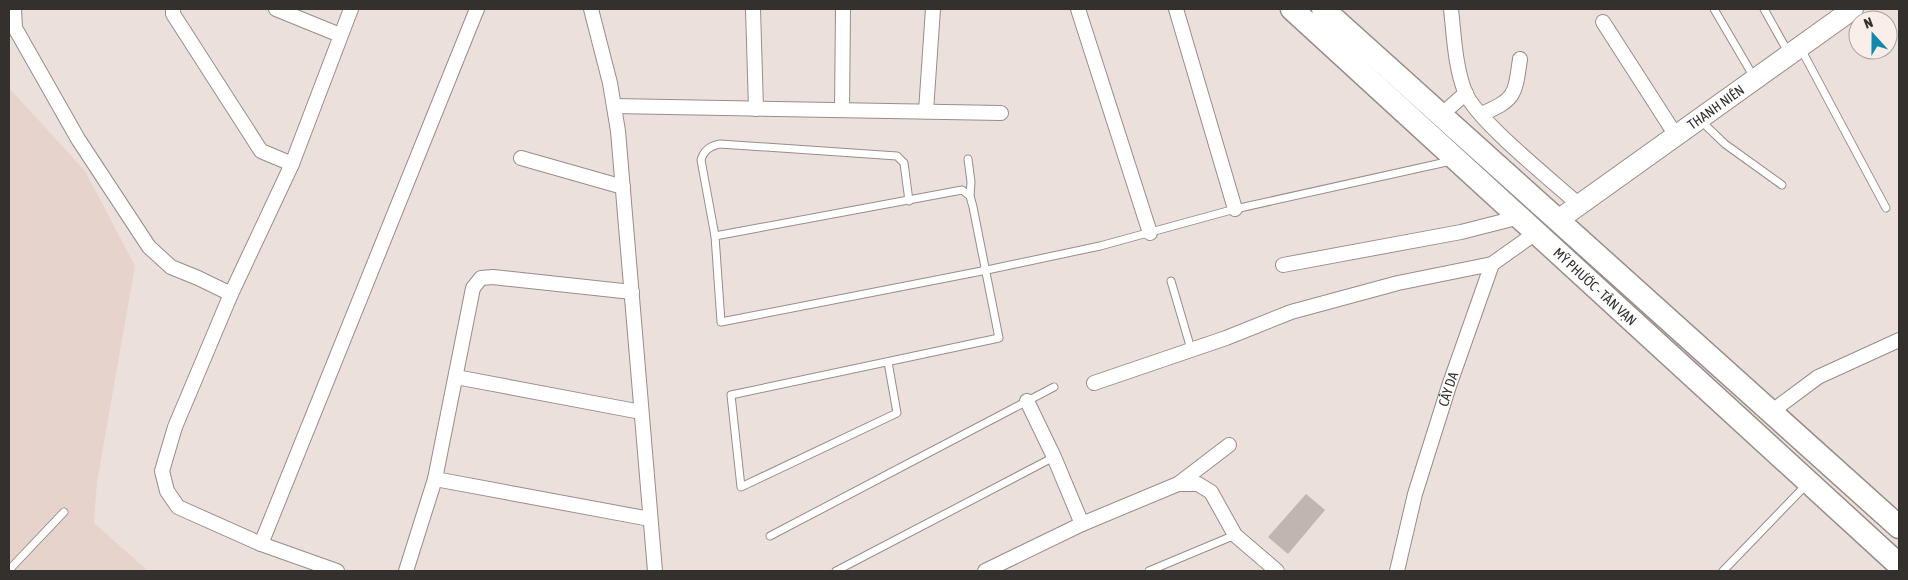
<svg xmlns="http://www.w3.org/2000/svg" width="1908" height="580" viewBox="0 0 1908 580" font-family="'Asap Condensed',sans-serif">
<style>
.built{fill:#e6d3cb}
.building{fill:#c0b5b1}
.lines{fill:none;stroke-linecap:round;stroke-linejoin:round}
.lane-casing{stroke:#988d89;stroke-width:9}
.street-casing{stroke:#988d89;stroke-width:16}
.secondary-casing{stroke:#988d89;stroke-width:22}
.primary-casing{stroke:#988d89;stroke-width:25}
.lane{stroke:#fff;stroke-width:7}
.street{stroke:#fff;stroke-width:14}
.secondary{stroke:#fff;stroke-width:20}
.primary{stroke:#fff;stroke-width:22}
.labels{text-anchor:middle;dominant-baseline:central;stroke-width:5;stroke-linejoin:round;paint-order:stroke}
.street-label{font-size:14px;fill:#34302e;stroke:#f9eee9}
</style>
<rect width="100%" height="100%" fill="#ece0dc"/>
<!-- built -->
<path class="built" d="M9,88L85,171L135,266L97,482L94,523L148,571H9Z"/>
<!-- building -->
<path class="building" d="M1306,494L1325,510L1288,554L1268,537Z"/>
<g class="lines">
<defs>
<g id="lane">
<path d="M1714,9L1755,79"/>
<path d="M1764,9L1788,52"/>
<path d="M1801,49L1886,208"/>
<path d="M1701,121L1725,144L1782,185"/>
<path d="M968,159L971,182L970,196"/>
<path d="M909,201L904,163L897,156L720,144C710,146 704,150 701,160L715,236L721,322L987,270L1100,246L1235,209L1451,161"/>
<path d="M715,236L962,190L970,196L973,207L999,338L731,395L741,487L897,413L888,362"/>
<path d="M1171,281L1191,349"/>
<path d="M770,536L1054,387"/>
<path d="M9,570L64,512"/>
<path d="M836,571L1054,457"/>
<path d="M1149,571L1235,535"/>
<path d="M1723,571L1807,484"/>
</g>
<g id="street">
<path d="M14,9L15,28L78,139L149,247L171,267L198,278L231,294"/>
<path d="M173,9V14L261,151L292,164"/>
<path d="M276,9L340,35"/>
<path d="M591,9L610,83L618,131L655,571"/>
<path d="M753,9L756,109"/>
<path d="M1078,9L1150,233"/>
<path d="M1176,9L1235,209"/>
<path d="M1451,9C1454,36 1455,66 1465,92C1476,120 1554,182 1579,205"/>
<path d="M1603,22L1675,134"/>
<path d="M614,106L1001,113"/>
<path d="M842,110L843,9"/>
<path d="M926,111L933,9"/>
<path d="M1481,114C1516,100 1515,94 1520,59"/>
<path d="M1441,115L1466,93"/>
<path d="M521,158L623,187"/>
<path d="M1283,265L1461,232L1520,217"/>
<path d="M456,377L641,412"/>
<path d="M1094,383L1226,338L1291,312L1398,283L1492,264"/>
<path d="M1027,401L1054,457L1082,524"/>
<path d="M1771,412L1818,377L1899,340"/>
<path d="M435,479L650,519"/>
<path d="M1178,484L1229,445"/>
<path d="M261,544L477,9"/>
<path d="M337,571L261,544L178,507L167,491L162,471L175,427L231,294L292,164L351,9"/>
<path d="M406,571L435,479L473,288L481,278L493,277L632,292"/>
<path d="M985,571L1082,524L1178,484H1198L1211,492L1235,535L1277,571"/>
<path id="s1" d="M1397,571L1415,494L1449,386L1492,264L1537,232"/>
</g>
<g id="secondary">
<path id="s2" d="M1558,220L1853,9"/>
</g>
<g id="primary">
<path id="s3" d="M1292,9L1899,565"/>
<path d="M1323,9L1899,527"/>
</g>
</defs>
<!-- lane casing -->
<use href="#lane" class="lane-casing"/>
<!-- street casing -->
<use href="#street" class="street-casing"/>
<!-- secondary casing -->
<use href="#secondary" class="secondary-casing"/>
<!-- primary casing -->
<use href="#primary" class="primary-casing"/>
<!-- lane -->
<use href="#lane" class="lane"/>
<!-- street -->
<use href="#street" class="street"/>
<!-- secondary -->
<use href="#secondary" class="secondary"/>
<!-- primary -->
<use href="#primary" class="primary"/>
</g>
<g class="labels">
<!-- street labels -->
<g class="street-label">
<text stroke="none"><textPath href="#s2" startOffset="194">THANH NIÊN</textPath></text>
<text stroke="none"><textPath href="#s3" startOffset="411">MỸ PHƯỚC - TÂN VẠN</textPath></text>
<text stroke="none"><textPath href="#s1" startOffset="189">CÂY DA</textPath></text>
</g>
</g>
<!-- border -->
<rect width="1908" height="580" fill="none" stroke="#34302e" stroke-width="20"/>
<!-- north arrow -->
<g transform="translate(1873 35) rotate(339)"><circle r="24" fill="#f9eee9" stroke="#aaa29e"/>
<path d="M0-4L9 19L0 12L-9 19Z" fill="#1189ac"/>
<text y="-8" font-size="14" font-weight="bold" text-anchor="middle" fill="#34302e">N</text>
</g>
</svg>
